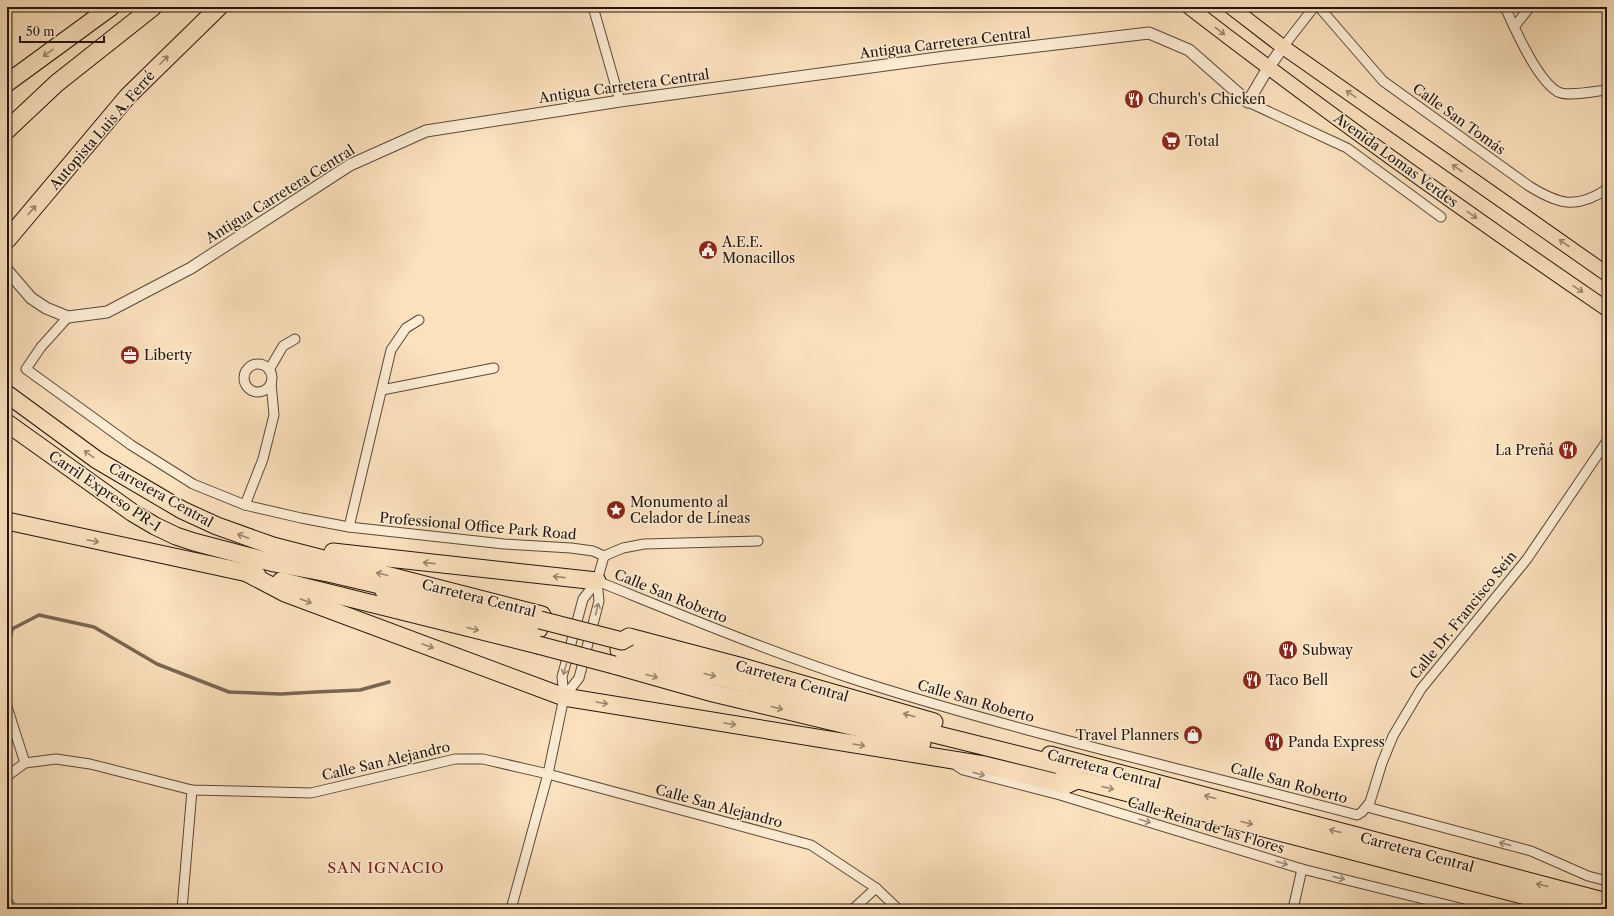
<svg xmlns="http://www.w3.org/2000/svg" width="1614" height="916" viewBox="0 0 1614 916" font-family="'Libre Caslon Text',serif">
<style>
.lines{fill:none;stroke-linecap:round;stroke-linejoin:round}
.stream{stroke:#796653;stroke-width:3.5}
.minor-casing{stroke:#594839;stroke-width:11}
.tertiary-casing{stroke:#594839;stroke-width:13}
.primary-casing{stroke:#23150d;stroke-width:16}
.motorway-casing{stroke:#23150d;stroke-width:19}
.minor{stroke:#fcecd4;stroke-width:9}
.tertiary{stroke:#fcecd4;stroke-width:11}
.primary{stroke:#fbe1bd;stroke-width:14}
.motorway{stroke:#fbe1bd;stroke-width:17}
.motorway-bridge-casing{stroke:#23150d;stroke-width:19;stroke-linecap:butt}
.motorway-bridge{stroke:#fbe1bd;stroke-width:17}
.oneway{stroke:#9a856e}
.oneway2{stroke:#9a8b7a}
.labels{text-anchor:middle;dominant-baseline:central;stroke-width:3;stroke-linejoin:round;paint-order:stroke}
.street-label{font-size:14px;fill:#23150d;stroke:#fcecd4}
.poi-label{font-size:14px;fill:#23150d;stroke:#fcecd4;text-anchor:start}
.neighbourhood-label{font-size:15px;letter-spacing:1px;fill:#7a1f14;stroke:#fcecd4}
</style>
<rect width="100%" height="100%" fill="#fbe1bd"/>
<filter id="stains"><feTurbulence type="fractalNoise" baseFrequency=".005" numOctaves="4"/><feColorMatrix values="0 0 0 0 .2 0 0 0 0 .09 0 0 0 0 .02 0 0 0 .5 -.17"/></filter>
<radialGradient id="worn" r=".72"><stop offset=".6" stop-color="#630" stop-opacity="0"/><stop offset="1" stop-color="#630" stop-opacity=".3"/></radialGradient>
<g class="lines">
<!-- stream -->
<path class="stream" d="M7,656L12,629L39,615L94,627L157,664L229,692L281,694L316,692L360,690L389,682"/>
<defs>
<g id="minor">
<path d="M593,7L620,101"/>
<path d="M1319,7L1383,81L1529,186C1558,204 1576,210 1607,189"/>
<path d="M1505,7C1515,29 1537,80 1558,92C1568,97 1596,91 1607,90"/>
<path d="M1514,27L1530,7"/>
<path d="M1283,47L1314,7"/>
<path d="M1248,102L1347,148L1441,217"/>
<path d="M68,317L41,347L26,369L131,445L193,484L245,505L301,518L349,527L504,544L571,548L593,551L604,556"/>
<circle cx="258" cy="378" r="14"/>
<path d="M269,370L283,346L295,339"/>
<path d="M382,390L494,368"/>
<path d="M245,505L263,459L274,415L271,383"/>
<path d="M349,527L391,350L406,328L419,320"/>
<path d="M604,556L623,548L644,544L758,541"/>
<path d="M597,581C684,616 770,652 859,681C1023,733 1191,771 1357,815L1362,812L1370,802L1382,763L1393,736L1421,689L1527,559L1607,441"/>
<path d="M564,697L579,678L599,601L597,581L604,556"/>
<path d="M7,707L25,763"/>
<path d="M957,766L963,770L1060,795L1302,869L1464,909"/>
<path d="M7,776L25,763L56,759L90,764L192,790L311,793L455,759H483L548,774L811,845L876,888L898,909"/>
<path d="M1367,807L1531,851L1588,876L1607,881"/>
<path d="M7,901L12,909"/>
<path d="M182,909L192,790"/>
<path d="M511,909L548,774L564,697L562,677L583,599L597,581"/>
<path d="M853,909L876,888"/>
<path d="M1293,909L1302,869"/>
</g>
<path id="tertiary" d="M7,270L31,298L46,308L68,317L107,312L191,268L350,165L426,131L620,101L945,57L1149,33L1189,50L1248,102L1268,68L1283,47"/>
<g id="primary">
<path d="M1189,7C1325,112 1465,212 1607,309"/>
<path d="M1231,7L1283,47L1607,274"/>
</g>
<g id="motorway">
<path d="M7,83L111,7"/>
<path d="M7,130L57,83L153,7"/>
<path d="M7,240L128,96L219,7"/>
<path d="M7,394L97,460L182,510L217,526L273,546L542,615"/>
<path d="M7,423L133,513L155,526L176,536L194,542L274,563L328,573L397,589"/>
<path d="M7,521L257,575"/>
<path d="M333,552L597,581"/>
<path d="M245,572L285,593L564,697L984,765L1066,785L1077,780L1059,765L906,727L803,698L698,672L619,650"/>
<path d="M281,581L538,645"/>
<path d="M384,591L539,629"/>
<path d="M629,637L739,666L934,722"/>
<path d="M614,665L713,693L922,743"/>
<path d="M1050,755L1607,902"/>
<path d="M1067,777L1576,909"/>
</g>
</defs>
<!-- minor casing -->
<use href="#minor" class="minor-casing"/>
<!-- tertiary casing -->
<use href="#tertiary" class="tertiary-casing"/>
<!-- primary casing -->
<use href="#primary" class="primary-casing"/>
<!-- motorway casing -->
<use href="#motorway" class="motorway-casing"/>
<!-- minor -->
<use href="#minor" class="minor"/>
<!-- tertiary -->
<use href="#tertiary" class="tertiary"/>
<!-- primary -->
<use href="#primary" class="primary"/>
<!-- motorway -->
<use href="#motorway" class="motorway"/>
<defs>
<g id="motorway-bridge">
<path d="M540,620L622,641L629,637"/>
<path d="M538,645L614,665"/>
</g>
</defs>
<!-- motorway-bridge casing -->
<use href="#motorway-bridge" class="motorway-bridge-casing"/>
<!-- motorway-bridge -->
<use href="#motorway-bridge" class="motorway-bridge"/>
</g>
<!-- one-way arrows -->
<defs><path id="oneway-shaft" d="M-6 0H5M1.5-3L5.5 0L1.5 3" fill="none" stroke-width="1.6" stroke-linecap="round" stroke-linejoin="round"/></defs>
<g class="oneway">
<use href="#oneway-shaft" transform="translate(1220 31) rotate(38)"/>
<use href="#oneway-shaft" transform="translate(48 53) rotate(144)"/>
<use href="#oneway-shaft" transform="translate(164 60) rotate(-45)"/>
<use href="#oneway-shaft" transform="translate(1351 94) rotate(-145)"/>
<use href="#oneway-shaft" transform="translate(1457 168) rotate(-145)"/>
<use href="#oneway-shaft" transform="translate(32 210) rotate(-50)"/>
<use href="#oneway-shaft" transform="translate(1472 215) rotate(36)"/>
<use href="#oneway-shaft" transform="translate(1564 243) rotate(-145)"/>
<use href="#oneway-shaft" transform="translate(1578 289) rotate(34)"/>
<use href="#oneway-shaft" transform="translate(89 454) rotate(-144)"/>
<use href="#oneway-shaft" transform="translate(243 536) rotate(-159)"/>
<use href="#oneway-shaft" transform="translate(93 541) rotate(12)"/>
<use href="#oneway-shaft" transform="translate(429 563) rotate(-174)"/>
<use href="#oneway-shaft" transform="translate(382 574) rotate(-166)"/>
<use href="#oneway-shaft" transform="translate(559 577) rotate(-174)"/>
<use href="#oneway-shaft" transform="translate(306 601) rotate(20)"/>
<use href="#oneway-shaft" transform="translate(473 629) rotate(14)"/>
<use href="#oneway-shaft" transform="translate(428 646) rotate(20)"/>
<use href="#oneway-shaft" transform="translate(710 675) rotate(14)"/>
<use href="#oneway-shaft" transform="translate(652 676) rotate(15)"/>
<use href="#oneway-shaft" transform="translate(602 703) rotate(9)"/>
<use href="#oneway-shaft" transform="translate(777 708) rotate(14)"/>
<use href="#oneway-shaft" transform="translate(909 715) rotate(-164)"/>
<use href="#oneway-shaft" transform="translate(730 724) rotate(9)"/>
<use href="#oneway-shaft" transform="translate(859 745) rotate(9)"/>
<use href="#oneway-shaft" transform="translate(1108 788) rotate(14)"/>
<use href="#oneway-shaft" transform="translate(1210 797) rotate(-165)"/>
<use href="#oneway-shaft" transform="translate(1247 823) rotate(14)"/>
<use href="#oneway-shaft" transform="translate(1335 831) rotate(-165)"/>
<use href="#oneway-shaft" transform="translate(1542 885) rotate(-166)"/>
</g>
<g class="oneway2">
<use href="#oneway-shaft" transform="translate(597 609) rotate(-76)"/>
<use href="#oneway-shaft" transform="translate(565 669) rotate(106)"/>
<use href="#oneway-shaft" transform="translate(979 774) rotate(15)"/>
<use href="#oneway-shaft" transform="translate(1145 821) rotate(17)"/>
<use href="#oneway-shaft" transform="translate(1505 844) rotate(-165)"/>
<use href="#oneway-shaft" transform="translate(1282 863) rotate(17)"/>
<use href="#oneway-shaft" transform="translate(1339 878) rotate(14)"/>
</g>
<!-- icons -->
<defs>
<symbol id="restaurant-disc" viewBox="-11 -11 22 22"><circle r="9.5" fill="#8f2418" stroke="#fcecd4"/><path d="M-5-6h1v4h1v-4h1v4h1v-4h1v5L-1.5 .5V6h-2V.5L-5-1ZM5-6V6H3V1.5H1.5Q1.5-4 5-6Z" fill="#fff"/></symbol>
<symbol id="supermarket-disc" viewBox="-11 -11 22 22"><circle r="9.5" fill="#8f2418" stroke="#fcecd4"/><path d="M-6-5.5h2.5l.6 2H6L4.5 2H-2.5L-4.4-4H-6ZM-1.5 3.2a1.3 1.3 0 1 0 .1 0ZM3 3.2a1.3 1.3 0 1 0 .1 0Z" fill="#fff"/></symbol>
<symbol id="civic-disc" viewBox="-11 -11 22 22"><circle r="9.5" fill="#8f2418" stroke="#fcecd4"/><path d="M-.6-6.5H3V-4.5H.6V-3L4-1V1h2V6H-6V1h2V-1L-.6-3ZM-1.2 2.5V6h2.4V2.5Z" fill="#fff"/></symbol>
<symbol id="office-disc" viewBox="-11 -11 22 22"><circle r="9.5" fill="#8f2418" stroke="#fcecd4"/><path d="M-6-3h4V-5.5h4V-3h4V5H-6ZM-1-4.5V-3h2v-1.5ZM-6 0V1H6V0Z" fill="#fff"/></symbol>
<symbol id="sight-disc" viewBox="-11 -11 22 22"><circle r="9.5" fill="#8f2418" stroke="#fcecd4"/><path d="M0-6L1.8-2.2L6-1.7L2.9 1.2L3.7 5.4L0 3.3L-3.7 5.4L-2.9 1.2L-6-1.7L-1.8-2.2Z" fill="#fff"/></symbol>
<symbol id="shop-disc" viewBox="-11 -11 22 22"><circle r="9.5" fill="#8f2418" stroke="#fcecd4"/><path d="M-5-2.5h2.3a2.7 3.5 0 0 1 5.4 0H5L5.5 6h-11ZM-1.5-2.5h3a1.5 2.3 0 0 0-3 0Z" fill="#fff"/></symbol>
</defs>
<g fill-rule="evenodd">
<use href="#restaurant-disc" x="1123" y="88" width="22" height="22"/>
<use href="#supermarket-disc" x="1160" y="130" width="22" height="22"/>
<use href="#civic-disc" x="697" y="239" width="22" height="22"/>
<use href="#office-disc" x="119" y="344" width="22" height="22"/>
<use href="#restaurant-disc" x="1557" y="439" width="22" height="22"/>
<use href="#sight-disc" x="605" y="499" width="22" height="22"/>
<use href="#restaurant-disc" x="1277" y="639" width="22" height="22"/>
<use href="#restaurant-disc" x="1241" y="669" width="22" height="22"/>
<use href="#shop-disc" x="1182" y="724" width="22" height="22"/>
<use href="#restaurant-disc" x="1263" y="731" width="22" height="22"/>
</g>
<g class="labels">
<!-- street labels -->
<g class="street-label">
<text transform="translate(945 43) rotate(-7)">Antigua Carretera Central</text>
<text transform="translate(624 86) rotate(-8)">Antigua Carretera Central</text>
<text transform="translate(1459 119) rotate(36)">Calle San Tomás</text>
<text transform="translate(102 130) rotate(-49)">Autopista Luis A. Ferré</text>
<text transform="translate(1396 160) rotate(36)">Avenida Lomas Verdes</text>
<text transform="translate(280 194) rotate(-32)">Antigua Carretera Central</text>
<text transform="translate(105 491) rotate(34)">Carril Expreso PR-1</text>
<text transform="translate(161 495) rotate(29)">Carretera Central</text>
<text transform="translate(478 526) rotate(5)">Professional Office Park Road</text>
<text transform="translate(671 596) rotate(22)">Calle San Roberto</text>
<text transform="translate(479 598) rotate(14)">Carretera Central</text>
<text transform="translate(1463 615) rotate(-51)">Calle Dr. Francisco Seín</text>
<text transform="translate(792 681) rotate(16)">Carretera Central</text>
<text transform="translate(976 701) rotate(16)">Calle San Roberto</text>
<text transform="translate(386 761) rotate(-13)">Calle San Alejandro</text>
<text transform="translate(1104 769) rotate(15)">Carretera Central</text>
<text transform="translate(1289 783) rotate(15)">Calle San Roberto</text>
<text transform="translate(719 806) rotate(15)">Calle San Alejandro</text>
<text transform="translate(1206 825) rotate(17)">Calle Reina de las Flores</text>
<text transform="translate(1417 852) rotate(15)">Carretera Central</text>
</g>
<!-- poi labels -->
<g class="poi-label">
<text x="1148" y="99">Church's Chicken</text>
<text x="1185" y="141">Total</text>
<text x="722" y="242">A.E.E.<tspan x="722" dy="16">Monacillos</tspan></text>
<text x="144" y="355">Liberty</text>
<text x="1554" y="450" text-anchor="end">La Preñá</text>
<text x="630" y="502">Monumento al<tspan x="630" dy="16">Celador de Líneas</tspan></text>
<text x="1302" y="650">Subway</text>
<text x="1266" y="680">Taco Bell</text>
<text x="1179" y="735" text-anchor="end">Travel Planners</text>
<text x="1288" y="742">Panda Express</text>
</g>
<!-- neighbourhood labels -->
<g class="neighbourhood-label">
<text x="386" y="867">SAN IGNACIO</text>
</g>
</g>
<!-- margin -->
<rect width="1614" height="916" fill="none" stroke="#fbe1bd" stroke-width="24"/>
<rect x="8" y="8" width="1598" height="900" fill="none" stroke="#23150d" stroke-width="2"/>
<rect x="12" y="12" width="1590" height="892" fill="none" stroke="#23150d"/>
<!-- scale -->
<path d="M20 36v6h84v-6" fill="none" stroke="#23150d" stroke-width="2"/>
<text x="26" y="36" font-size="12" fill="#23150d" stroke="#fcecd4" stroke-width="3" paint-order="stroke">50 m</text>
<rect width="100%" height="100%" filter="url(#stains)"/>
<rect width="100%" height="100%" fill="url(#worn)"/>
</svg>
